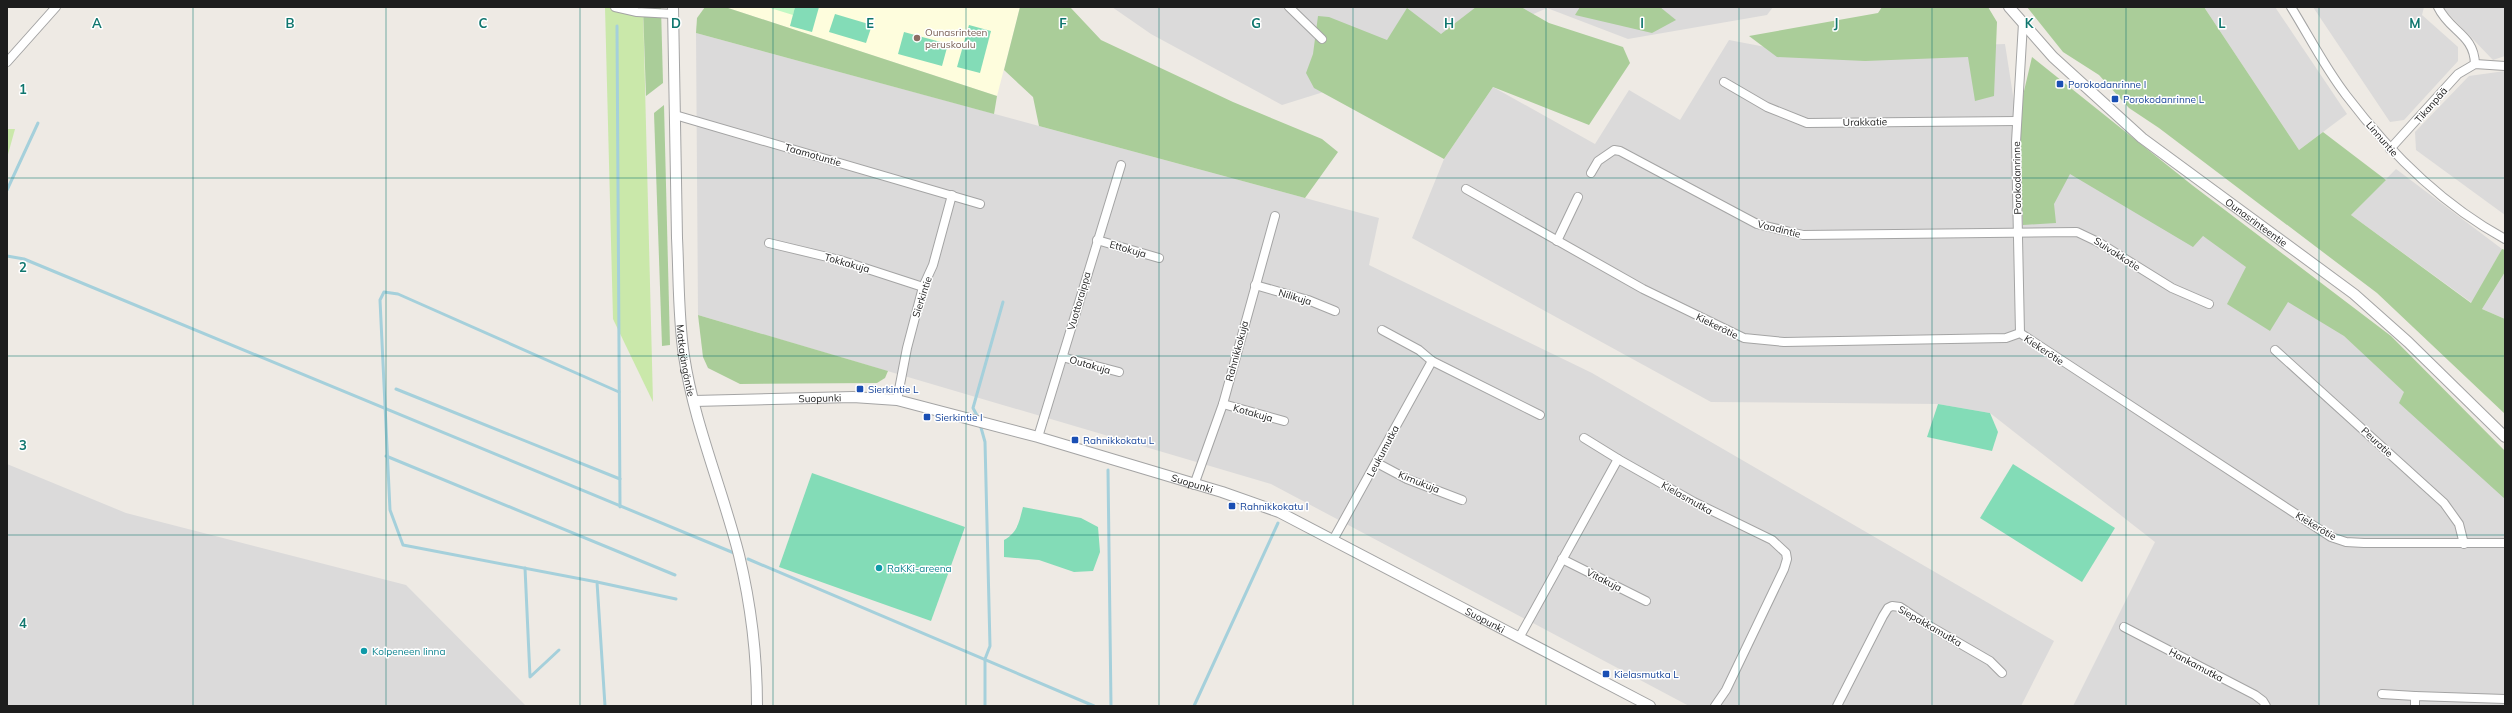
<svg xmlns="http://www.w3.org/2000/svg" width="2512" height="713" viewBox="0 0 2512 713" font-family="Mulish,sans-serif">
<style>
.residential{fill:#dbdada}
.education{fill:#fefddd}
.grass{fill:#cae8aa}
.forest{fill:#aacd99}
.park{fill:#c1f8c4}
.pitch{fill:#83dcb7}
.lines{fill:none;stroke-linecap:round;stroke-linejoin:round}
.stream{stroke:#a5d0db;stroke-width:3}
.minor-casing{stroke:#a4a4a4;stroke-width:10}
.tertiary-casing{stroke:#a4a4a4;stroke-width:12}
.minor{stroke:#fff;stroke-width:8}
.tertiary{stroke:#fff;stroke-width:10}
.grid{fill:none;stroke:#0f766e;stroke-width:1;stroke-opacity:0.55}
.education-dot{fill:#8d6e63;stroke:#fff;stroke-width:1.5}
.transit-dot{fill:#1a4fb4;stroke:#fff;stroke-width:1.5}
.culture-dot{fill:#0f9aa8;stroke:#fff;stroke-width:1.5}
.labels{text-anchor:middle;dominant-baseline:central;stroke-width:3;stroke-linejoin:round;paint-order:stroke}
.education-label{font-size:10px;fill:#785e54;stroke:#fff;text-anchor:start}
.transit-label{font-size:10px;fill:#164399;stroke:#fff;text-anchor:start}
.street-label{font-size:10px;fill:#1d1d1d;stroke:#fff}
.culture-label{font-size:10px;fill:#0d838f;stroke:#fff;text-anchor:start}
.grid-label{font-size:13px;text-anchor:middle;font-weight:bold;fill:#0f766e;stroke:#fff;stroke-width:3;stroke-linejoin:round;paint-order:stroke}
</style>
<rect width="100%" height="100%" fill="#eeeae4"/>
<!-- residential -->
<g class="residential">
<path d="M1112,7H1773L1767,15L1628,39L1547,8L1445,54L1282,105L1151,34Z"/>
<path d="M2204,7H2275L2347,114L2299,150Z"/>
<path d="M2313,7H2424L2422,15L2458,47V61L2404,120L2390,122Z"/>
<path d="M2505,7V56L2493,60L2443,8Z"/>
<path d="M696,33L1379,218L1369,265L1592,373L2054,641L2021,706H1689L1271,484L698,315Z"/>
<path d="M1729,40L1787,51L2005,44L2017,121L2060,152L2296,291L2505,485V706H2073L2155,542L1990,413L1938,404L1711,402L1412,238L1444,159L1493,87L1595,144L1629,90L1680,120Z"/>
<path d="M2505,71V215L2416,150L2415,132L2469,76Z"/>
<path d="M2396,169L2502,249L2472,303L2351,215Z"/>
<path d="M2505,272V319L2482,309Z"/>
<path d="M7,464L126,513L406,585L526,706H7Z"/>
</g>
<!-- education -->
<path class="education" d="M725,7H1020L997,96Z"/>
<!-- grass -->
<g class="grass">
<path d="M605,7H643L653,402L613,319Z"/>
<path d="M7,129H15L7,158Z"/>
</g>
<!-- forest -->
<g class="forest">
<path d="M643,7H661L663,83L646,96Z"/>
<path d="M705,7H725L997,96L994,114L696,33L697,18Z"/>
<path d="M1020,7H1070L1101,40L1233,102L1322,139L1338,152L1305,198L1039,126L1033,97L1004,70Z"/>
<path d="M1476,7H1521L1549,23L1623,47L1630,63L1589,125L1493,87L1444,159L1314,88L1306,73L1313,54L1318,16L1329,17L1387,40L1407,8L1441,34Z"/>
<path d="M1580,7H1660L1676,20L1652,33L1575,15Z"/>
<path d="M1882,7H1988L1997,22L1994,96L1975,101L1968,57L1865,61L1777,57L1749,36L1878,13Z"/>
<path d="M2027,7H2204L2299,150L2323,132L2386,180L2351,215L2471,303L2502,249L2505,250V272L2482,309L2505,319V414L2377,293L2159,128L2129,108L2099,75L2063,52Z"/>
<path d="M2032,57L2192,185L2391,336L2505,451V499L2399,403L2404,392L2344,336L2288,302L2270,331L2227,304L2246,267L2203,236L2193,247L2070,174L2054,204L2056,223L2023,225L2017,121Z"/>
<path d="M664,105L670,345L662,346L654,113Z"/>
<path d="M698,315L888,371L885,378L877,383L740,384L708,368L703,357Z"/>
</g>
<!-- park -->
<path class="park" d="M767,7H795L793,15Z"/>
<!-- pitch -->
<g class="pitch">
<path d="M795,7H819L812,32L790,26Z"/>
<path d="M835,14L872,25L866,43L829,32Z"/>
<path d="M969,25L991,31L980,73L957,67Z"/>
<path d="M904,32L948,44L942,66L898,54Z"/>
<path d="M1938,404L1990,413L1998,432L1992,451L1927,437Z"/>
<path d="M2013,464L2115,528L2082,582L1980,518Z"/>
<path d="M812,473L965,527L931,621L779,567Z"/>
<path d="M1023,507L1081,518L1098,527L1100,552L1093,571L1074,572L1039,560L1004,557V540C1018,532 1019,522 1023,507Z"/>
</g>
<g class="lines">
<!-- stream -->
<g class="stream">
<path d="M617,26L620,507"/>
<path d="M7,190L38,123"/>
<path d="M7,256L24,259L734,553"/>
<path d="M396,389L620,479"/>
<path d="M979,419L973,408L1003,302"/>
<path d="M980,424L985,442L990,646L985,659V706"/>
<path d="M386,456L675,575"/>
<path d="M1108,470L1111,706"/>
<path d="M748,559L1094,706"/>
<path d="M525,568L530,677L559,650"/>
<path d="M597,582L676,599"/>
<path d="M605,706L597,582L403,545L390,510L380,300L384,292L398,294L619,392"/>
<path d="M1194,706L1278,523"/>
</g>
<defs>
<g id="minor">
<path d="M615,7L637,12L673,14"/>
<path d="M1289,7L1322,39"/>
<path d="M2291,7C2309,36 2325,68 2346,95C2390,153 2441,204 2505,239"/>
<path d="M2438,7C2450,32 2474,34 2475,64"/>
<path d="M7,62L56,7"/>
<path d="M1724,82L1767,107L1807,123L2017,121"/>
<path d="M675,115L980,204"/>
<path d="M2390,149L2458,74L2475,64L2505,66"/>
<path d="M1591,173L1598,161L1614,150L1620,151L1757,224L1803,235L2077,232L2098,242L2172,288L2209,304"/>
<path d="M1466,189L1643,289L1744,338L1784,342L2006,338L2020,333L2331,537L2346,542L2364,543H2505"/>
<path d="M1097,240L1159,258"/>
<path d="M1557,241L1578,197"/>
<path d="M769,243L840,260L923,287"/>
<path d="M1255,285L1308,300L1335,311"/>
<path d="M1382,330L1419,350L1432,361L1540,415"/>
<path d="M2020,333L2016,142L2023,23"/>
<path d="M2275,350L2444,503L2459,524L2464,544"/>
<path d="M1062,357L1119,372"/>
<path d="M897,400L907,348L923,287L933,265L952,195"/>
<path d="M1223,404L1284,421"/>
<path d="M1038,437L1121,165"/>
<path d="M1584,438L1618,459"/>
<path d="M1377,463L1407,479L1462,500"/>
<path d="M1194,485L1223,404L1275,216"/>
<path d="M1333,540L1432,361"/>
<path d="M1562,559L1646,601"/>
<path d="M2124,627L2255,695L2263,701L2266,706"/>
<path d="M1519,638L1618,459L1694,502L1772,540L1786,553L1787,559L1784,569L1726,690L1715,706"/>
<path d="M2382,694L2415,696"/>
<path d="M1837,706L1883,616L1888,608L1892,606L1900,607L1921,621L1990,661L2002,673"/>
<path d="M2415,706V696L2505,699"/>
</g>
<g id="tertiary">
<path id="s1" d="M673,7C674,84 675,161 677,238C679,277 678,317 684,356C694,423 722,488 739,555C751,605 757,655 757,706"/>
<path id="s2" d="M2009,7L2053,57L2142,138L2354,294L2408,342L2505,437"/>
<path id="s3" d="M694,401L853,397L897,400L1038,437L1222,492L1279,512L1650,706"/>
</g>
</defs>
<!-- minor casing -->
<use href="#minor" class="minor-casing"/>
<!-- tertiary casing -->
<use href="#tertiary" class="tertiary-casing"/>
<!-- minor -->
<use href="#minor" class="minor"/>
<!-- tertiary -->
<use href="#tertiary" class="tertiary"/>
</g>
<!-- grid -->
<path class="grid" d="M193,7V706M386,7V706M580,7V706M773,7V706M966,7V706M1159,7V706M1353,7V706M1546,7V706M1739,7V706M1932,7V706M2126,7V706M2319,7V706M7,178H2505M7,356H2505M7,535H2505"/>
<!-- markers -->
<circle class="education-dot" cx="917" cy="38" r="4"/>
<g class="transit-dot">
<rect x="2056" y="80" width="8" height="8" rx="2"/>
<rect x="2111" y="95" width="8" height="8" rx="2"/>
<rect x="856" y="385" width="8" height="8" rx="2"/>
<rect x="923" y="413" width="8" height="8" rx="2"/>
<rect x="1071" y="436" width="8" height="8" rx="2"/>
<rect x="1228" y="502" width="8" height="8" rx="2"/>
<rect x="1602" y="670" width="8" height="8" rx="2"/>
</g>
<g class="culture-dot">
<circle cx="879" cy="568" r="4"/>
<circle cx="364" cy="651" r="4"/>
</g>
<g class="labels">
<!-- education labels -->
<g class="education-label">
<text x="925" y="32">Ounasrinteen<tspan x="925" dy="12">peruskoulu</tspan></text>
</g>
<!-- transit labels -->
<g class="transit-label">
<text x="2068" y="84">Porokodanrinne I</text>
<text x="2123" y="99">Porokodanrinne L</text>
<text x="868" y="389">Sierkintie L</text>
<text x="935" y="417">Sierkintie I</text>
<text x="1083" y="440">Rahnikkokatu L</text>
<text x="1240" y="506">Rahnikkokatu I</text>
<text x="1614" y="674">Kielasmutka L</text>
</g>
<!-- street labels -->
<g class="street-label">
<text transform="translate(2431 105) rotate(-49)">Tikanpää</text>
<text transform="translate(1865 122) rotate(-1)">Urakkatie</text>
<text transform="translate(2382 139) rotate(49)">Linnuntie</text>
<text transform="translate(813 155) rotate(16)">Taamotuntie</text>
<text transform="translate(2017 178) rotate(-91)">Porokodanrinne</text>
<text stroke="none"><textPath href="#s2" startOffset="329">Ounasrinteentie</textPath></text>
<text transform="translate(1779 229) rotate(14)">Vaadintie</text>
<text transform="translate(1128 249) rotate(16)">Ettokuja</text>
<text transform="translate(2117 254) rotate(33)">Suivakkotie</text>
<text transform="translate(847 263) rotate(16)">Tokkakuja</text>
<text transform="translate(922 297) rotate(-72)">Sierkintie</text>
<text transform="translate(1295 297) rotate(17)">Nilikuja</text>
<text transform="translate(1079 301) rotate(-74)">Vuottoraippa</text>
<text transform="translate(1717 326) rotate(26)">Kiekerötie</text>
<text transform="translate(2044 350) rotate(34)">Kiekerötie</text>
<text transform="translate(1237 351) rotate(-75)">Rahnikkokuja</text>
<text stroke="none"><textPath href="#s1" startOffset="354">Matkajängäntie</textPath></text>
<text transform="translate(1090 365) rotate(16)">Outakuja</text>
<text stroke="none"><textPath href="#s3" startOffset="126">Suopunki</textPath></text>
<text transform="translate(1253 413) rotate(16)">Kotakuja</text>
<text transform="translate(2377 442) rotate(43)">Peuratie</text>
<text transform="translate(1383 451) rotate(-62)">Leukumutka</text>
<text transform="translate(1419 482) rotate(22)">Kirnukuja</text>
<text stroke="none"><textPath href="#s3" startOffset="510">Suopunki</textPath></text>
<text transform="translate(1687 498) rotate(29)">Kielasmutka</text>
<text transform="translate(2316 526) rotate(31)">Kiekerötie</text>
<text transform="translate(1604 580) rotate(27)">Vitakuja</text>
<text stroke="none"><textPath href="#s3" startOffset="834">Suopunki</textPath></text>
<text transform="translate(1930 626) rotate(30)">Siepakkamutka</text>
<text transform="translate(2196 665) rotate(28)">Hankamutka</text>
</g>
<!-- culture labels -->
<g class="culture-label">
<text x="887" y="568">RaKKi-areena</text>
<text x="372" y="651">Kolpeneen linna</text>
</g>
</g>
<g class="grid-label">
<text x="97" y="28">A</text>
<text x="290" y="28">B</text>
<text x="483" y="28">C</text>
<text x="676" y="28">D</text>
<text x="870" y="28">E</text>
<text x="1063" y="28">F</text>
<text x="1256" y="28">G</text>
<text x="1449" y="28">H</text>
<text x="1642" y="28">I</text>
<text x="1836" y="28">J</text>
<text x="2029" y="28">K</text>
<text x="2222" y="28">L</text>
<text x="2415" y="28">M</text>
<text x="23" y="94">1</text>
<text x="23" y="272">2</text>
<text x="23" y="450">3</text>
<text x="23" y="628">4</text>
</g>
<!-- border -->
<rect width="2512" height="713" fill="none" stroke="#1d1d1d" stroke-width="16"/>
</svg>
